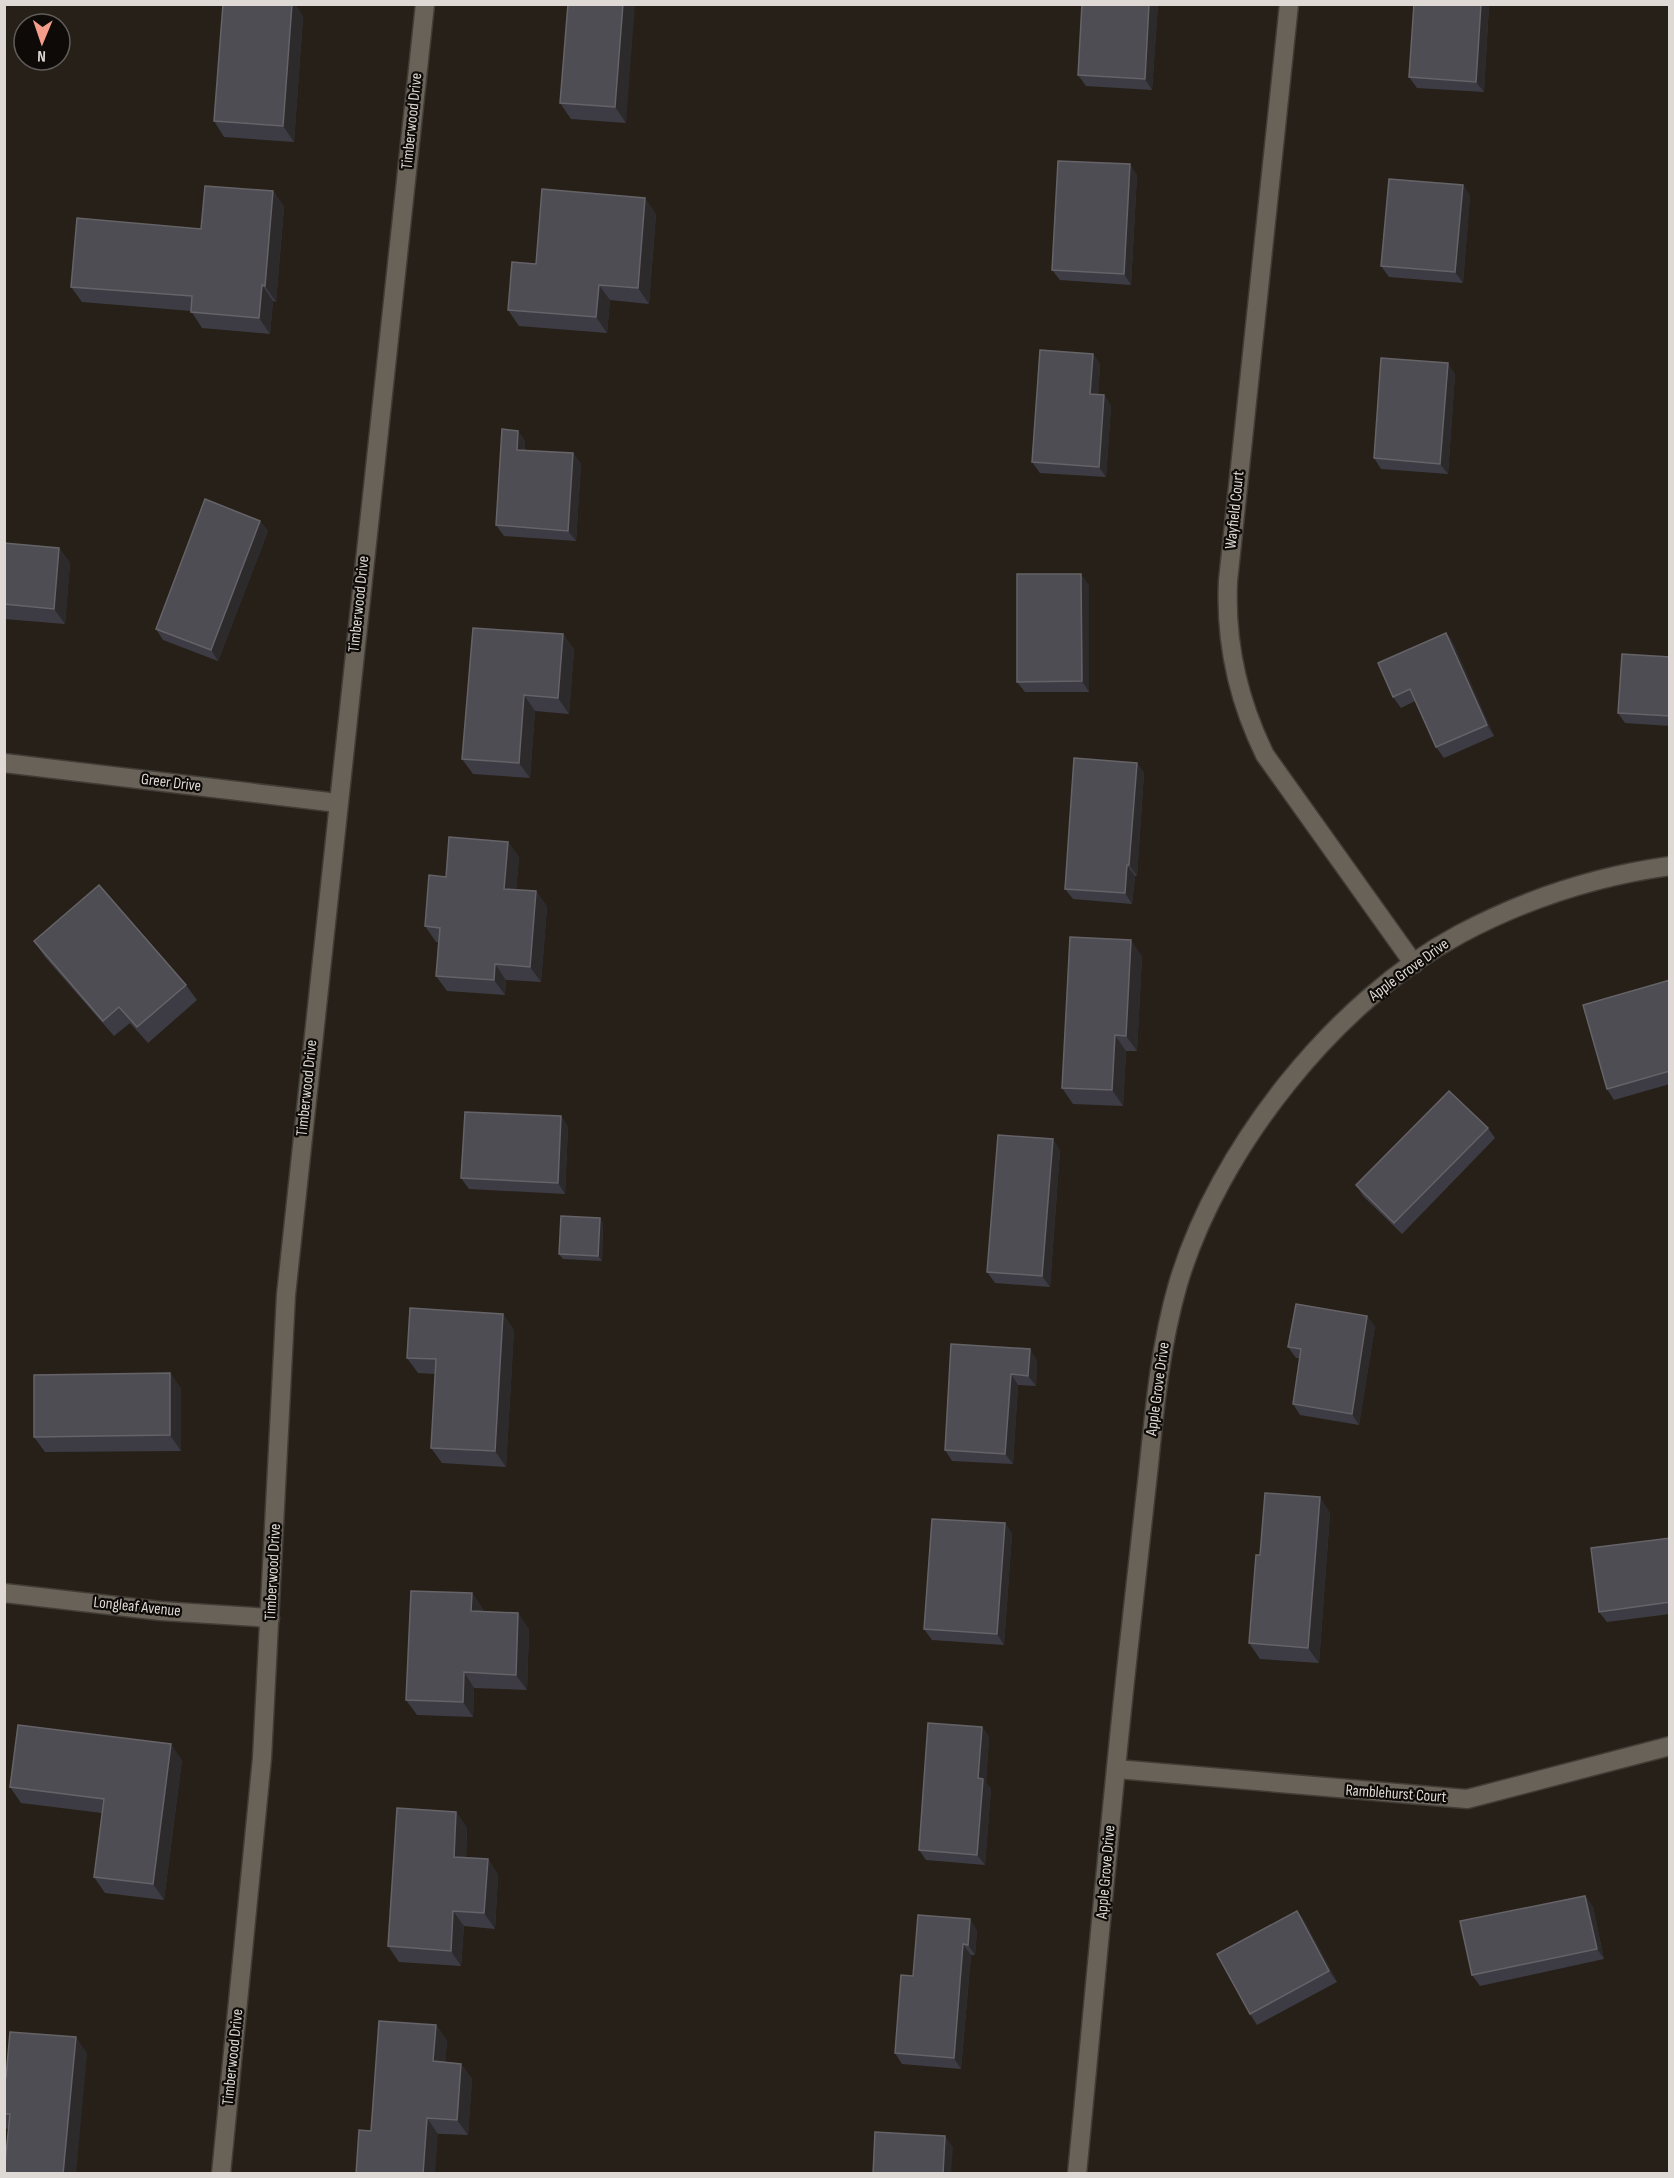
<svg xmlns="http://www.w3.org/2000/svg" width="1674" height="2178" viewBox="0 0 1674 2178" font-family="'Sofia Sans Condensed',sans-serif">
<style>
.lines{fill:none;stroke-linecap:round;stroke-linejoin:round}
.street-casing{stroke:#413c36;stroke-width:21}
.street{stroke:#696259;stroke-width:18}
.wall{fill:#3d3c44}
.shaded-wall{fill:#2d2a2c}
.building{fill:#4e4d53;stroke:#656368;stroke-width:1.5}
.labels{text-anchor:middle;dominant-baseline:central;stroke-width:4.5;stroke-linejoin:round;paint-order:stroke}
.street-label{font-size:16px;fill:#ded9d4;stroke:#0d0a07}
</style>
<rect width="100%" height="100%" fill="#272019"/>
<g class="lines">
<defs>
<g id="street">
<path d="M1289,4L1228,581C1225,643 1238,700 1265,755L1414,964"/>
<path d="M4,763L338,803"/>
<path d="M4,1593L161,1611L270,1618"/>
<path d="M1116,1769L1467,1799L1670,1746"/>
<path d="M221,2174L262,1758L286,1295L425,4"/>
<path d="M1077,2174C1094,2000 1109,1826 1128,1653C1135,1590 1142,1527 1149,1464C1155,1403 1161,1343 1178,1284C1218,1149 1335,1001 1460,934C1526,899 1596,876 1670,866"/>
</g>
</defs>
<!-- street casing -->
<use href="#street" class="street-casing"/>
<!-- street -->
<use href="#street" class="street"/>
</g>
<!-- wall -->
<g class="wall">
<path d="M223,4H295L303,17L294,142L224,137L214,121Z"/>
<path d="M568,4L626,123L571,119L560,103Z"/>
<path d="M1082,4H1158L1152,90L1086,86L1078,75Z"/>
<path d="M1414,4H1489L1484,92L1417,88L1409,77Z"/>
<path d="M1137,175L1131,285L1060,280L1052,270Z"/>
<path d="M1463,185L1470,196L1463,283L1389,277L1381,266Z"/>
<path d="M273,191L284,207L276,302L273,301L270,334L202,328L191,311L82,302L71,287L201,229Z"/>
<path d="M656,214L649,304L610,300L607,333L519,326L508,310L536,264Z"/>
<path d="M1093,354L1100,364L1098,394L1104,395L1111,406L1106,477L1040,473L1032,462Z"/>
<path d="M1455,374L1448,474L1381,469L1374,458Z"/>
<path d="M518,431L525,441V450L573,453L581,464L576,541L504,536L496,525Z"/>
<path d="M260,521L268,531L218,661L163,640L156,629Z"/>
<path d="M4,543L59,548L70,563L65,624L4,619Z"/>
<path d="M1089,585V692H1025L1017,682Z"/>
<path d="M1446,633L1453,643L1494,736L1444,758L1436,747L1415,701L1401,708L1393,697Z"/>
<path d="M563,634L574,650L569,714L535,711L530,778L473,774L462,759Z"/>
<path d="M1670,657V726L1625,723L1618,713Z"/>
<path d="M1137,763L1144,773L1137,876H1135L1132,904L1073,899L1065,889Z"/>
<path d="M508,842L519,857L516,890L536,891L547,907L541,982L506,980L505,995L447,991L436,976L438,942H436L425,926L446,877Z"/>
<path d="M34,941L186,985L197,1000L148,1043L130,1023L114,1036L45,957Z"/>
<path d="M1142,956L1137,1051H1126L1123,1106L1073,1104L1062,1088Z"/>
<path d="M1670,980V1084L1614,1100L1607,1089Z"/>
<path d="M561,1116L568,1127L565,1194L469,1189L461,1178Z"/>
<path d="M1488,1128L1495,1138L1402,1234L1363,1196L1356,1185Z"/>
<path d="M1060,1150L1050,1287L995,1283L987,1272Z"/>
<path d="M600,1218L603,1224L602,1261L563,1259L559,1254Z"/>
<path d="M503,1314L514,1330L506,1467L442,1463L431,1448L435,1374L418,1373L407,1358Z"/>
<path d="M1375,1326L1359,1425L1300,1415L1293,1404L1300,1358H1296L1288,1347Z"/>
<path d="M951,1344L1037,1360L1036,1386L1018,1385L1013,1464L952,1461L945,1450Z"/>
<path d="M170,1373L181,1389V1451L45,1452L34,1437Z"/>
<path d="M1330,1513L1319,1663L1260,1659L1249,1643L1260,1555Z"/>
<path d="M1005,1523L1012,1534L1004,1645L932,1640L924,1629Z"/>
<path d="M1670,1538V1614L1607,1622L1599,1612Z"/>
<path d="M472,1593L483,1609V1612L529,1629L527,1690L474,1688L473,1717L417,1715L406,1700Z"/>
<path d="M982,1727L989,1737L986,1783L991,1789L985,1865L926,1860L919,1850Z"/>
<path d="M182,1760L164,1900L105,1893L94,1877L102,1813L21,1803L10,1787Z"/>
<path d="M456,1812L467,1828L466,1858L488,1859L498,1875L495,1929L464,1926L461,1966L399,1962L388,1946Z"/>
<path d="M1585,1896L1593,1907L1604,1959L1480,1986L1472,1975Z"/>
<path d="M1297,1911L1305,1922L1337,1982L1257,2025L1250,2014Z"/>
<path d="M977,1930L975,1955H971L961,2069L902,2064L895,2053L913,1976Z"/>
<path d="M436,2025L447,2041L445,2062L461,2064L472,2079L468,2135L371,2131Z"/>
<path d="M87,2053L9,2129L4,2128V2077Z"/>
</g>
<!-- shaded-wall -->
<g class="shaded-wall">
<path d="M292,4H295L303,17L294,142L283,126Z"/>
<path d="M623,4H635L626,123L615,107Z"/>
<path d="M1149,4H1158L1152,90L1145,79Z"/>
<path d="M1481,4H1489L1484,92L1476,82Z"/>
<path d="M1130,164L1137,175L1131,285L1124,274Z"/>
<path d="M1463,185L1470,196L1463,283L1455,272Z"/>
<path d="M273,191L284,207L276,302L265,286Z"/>
<path d="M645,198L656,214L649,304L638,288Z"/>
<path d="M262,285L273,301L270,334L259,318Z"/>
<path d="M599,285L610,300L607,333L596,317Z"/>
<path d="M1093,354L1100,364L1098,404L1090,394Z"/>
<path d="M1448,363L1455,374L1448,474L1440,464Z"/>
<path d="M1104,395L1111,406L1106,477L1099,467Z"/>
<path d="M518,431L525,441L524,461L517,450Z"/>
<path d="M573,453L581,464L576,541L568,531Z"/>
<path d="M260,521L268,531L218,661L211,650Z"/>
<path d="M59,548L70,563L65,624L54,609Z"/>
<path d="M1081,574L1089,585V692L1082,681Z"/>
<path d="M1446,633L1453,643L1494,736L1487,725Z"/>
<path d="M563,634L574,650L569,714L558,698Z"/>
<path d="M524,695L535,711L530,778L519,763Z"/>
<path d="M1137,763L1144,773L1137,876L1129,865Z"/>
<path d="M508,842L519,857L515,904L504,889Z"/>
<path d="M1127,865L1135,876L1132,904L1125,893Z"/>
<path d="M536,891L547,907L541,982L530,967Z"/>
<path d="M1131,940L1142,956L1137,1051L1126,1036Z"/>
<path d="M495,964L506,980L505,995L494,980Z"/>
<path d="M1115,1035L1126,1051L1123,1106L1112,1090Z"/>
<path d="M561,1116L568,1127L565,1194L558,1183Z"/>
<path d="M1053,1139L1060,1150L1050,1287L1042,1276Z"/>
<path d="M600,1218L603,1224L602,1261L598,1256Z"/>
<path d="M503,1314L514,1330L506,1467L495,1451Z"/>
<path d="M1367,1316L1375,1326L1359,1425L1352,1414Z"/>
<path d="M1030,1349L1037,1360L1036,1386L1028,1376Z"/>
<path d="M170,1373L181,1389V1451L170,1435Z"/>
<path d="M1011,1374L1018,1385L1013,1464L1005,1454Z"/>
<path d="M1320,1497L1330,1513L1319,1663L1308,1648Z"/>
<path d="M1005,1523L1012,1534L1004,1645L997,1634Z"/>
<path d="M472,1593L483,1609L482,1627L471,1611Z"/>
<path d="M518,1613L529,1629L527,1690L516,1675Z"/>
<path d="M464,1672L474,1688L473,1717L463,1702Z"/>
<path d="M982,1727L989,1737L986,1783L991,1789L985,1865L977,1855L978,1778Z"/>
<path d="M171,1744L182,1760L164,1900L153,1884Z"/>
<path d="M456,1812L467,1828L465,1873L454,1857Z"/>
<path d="M488,1859L498,1875L495,1929L484,1913Z"/>
<path d="M1585,1896L1593,1907L1604,1959L1597,1949Z"/>
<path d="M453,1911L464,1926L461,1966L451,1951Z"/>
<path d="M1297,1911L1305,1922L1337,1982L1329,1971Z"/>
<path d="M970,1919L977,1930L975,1955L968,1945Z"/>
<path d="M963,1944L971,1955L961,2069L954,2058Z"/>
<path d="M436,2025L447,2041L444,2077L433,2061Z"/>
<path d="M76,2037L87,2053L76,2174H63Z"/>
<path d="M461,2064L472,2079L468,2135L457,2120Z"/>
<path d="M427,2118L438,2134L435,2174H423Z"/>
<path d="M945,2136L953,2147L951,2174H943Z"/>
</g>
<!-- building -->
<g class="building">
<path d="M223,4H292L283,126L214,121Z"/>
<path d="M568,4H623L615,107L560,103Z"/>
<path d="M1082,4H1149L1145,79L1078,75Z"/>
<path d="M1414,4H1481L1476,82L1409,77Z"/>
<path d="M1058,161L1130,164L1124,274L1052,270Z"/>
<path d="M1389,179L1463,185L1455,272L1381,266Z"/>
<path d="M205,186L273,191L265,286L262,285L259,318L191,312L192,296L71,287L77,218L201,229Z"/>
<path d="M542,189L645,198L638,288L599,285L596,317L508,310L512,262L536,264Z"/>
<path d="M1040,350L1093,354L1090,394L1104,395L1099,467L1032,462Z"/>
<path d="M1381,358L1448,363L1440,464L1374,458Z"/>
<path d="M502,429L518,431L517,450L573,453L568,531L496,525Z"/>
<path d="M205,499L260,521L211,650L156,629Z"/>
<path d="M4,543L59,548L54,609L4,604Z"/>
<path d="M1017,574H1081L1082,681L1017,682Z"/>
<path d="M473,628L563,634L558,698L524,695L519,763L462,759Z"/>
<path d="M1446,633L1487,725L1436,747L1410,689L1393,697L1378,663Z"/>
<path d="M1622,654L1670,657V716L1618,713Z"/>
<path d="M1074,758L1137,763L1129,865H1127L1125,893L1065,889Z"/>
<path d="M449,837L508,842L504,889L536,891L530,967L495,964L494,980L436,976L440,928L425,926L429,875L446,877Z"/>
<path d="M99,885L186,985L137,1027L119,1007L103,1021L34,941Z"/>
<path d="M1070,937L1131,940L1126,1036L1115,1035L1112,1090L1062,1088Z"/>
<path d="M1670,980V1071L1607,1089L1583,1005Z"/>
<path d="M1449,1091L1488,1128L1394,1223L1356,1185Z"/>
<path d="M465,1112L561,1116L558,1183L461,1178Z"/>
<path d="M998,1135L1053,1139L1042,1276L987,1272Z"/>
<path d="M561,1216L600,1218L598,1256L559,1254Z"/>
<path d="M1296,1304L1367,1316L1352,1414L1293,1404L1301,1349L1288,1347Z"/>
<path d="M410,1308L503,1314L495,1451L431,1448L436,1359L407,1358Z"/>
<path d="M951,1344L1030,1349L1028,1376L1011,1374L1005,1454L945,1450Z"/>
<path d="M170,1373V1435L34,1437V1375Z"/>
<path d="M1265,1493L1320,1497L1308,1648L1249,1643L1256,1555H1260Z"/>
<path d="M932,1519L1005,1523L997,1634L924,1629Z"/>
<path d="M1670,1538V1602L1599,1612L1591,1548Z"/>
<path d="M411,1591L472,1593L471,1611L518,1613L516,1675L464,1672L463,1702L406,1700Z"/>
<path d="M928,1723L982,1727L978,1778L983,1779L977,1855L919,1850Z"/>
<path d="M18,1725L171,1744L153,1884L94,1877L104,1799L10,1787Z"/>
<path d="M397,1808L456,1812L454,1857L488,1859L484,1913L453,1911L451,1951L388,1946Z"/>
<path d="M1585,1896L1597,1949L1472,1975L1460,1921Z"/>
<path d="M1297,1911L1329,1971L1250,2014L1217,1954Z"/>
<path d="M918,1915L970,1919L968,1945L963,1944L954,2058L895,2053L901,1975L913,1976Z"/>
<path d="M379,2021L436,2025L433,2061L461,2064L457,2120L427,2118L423,2174H356L359,2130L371,2131Z"/>
<path d="M10,2032L76,2037L63,2174H4L10,2114H4V2077H6Z"/>
<path d="M875,2132L945,2136L943,2174H873Z"/>
</g>
<g class="labels">
<!-- street labels -->
<g class="street-label">
<text transform="translate(412 121) rotate(-84)">Timberwood Drive</text>
<text transform="translate(1235 510) rotate(-84)">Wayfield Court</text>
<text transform="translate(359 604) rotate(-84)">Timberwood Drive</text>
<text transform="translate(171 783) rotate(7)">Greer Drive</text>
<text transform="translate(1409 970) rotate(-36)">Apple Grove Drive</text>
<text transform="translate(307 1088) rotate(-84)">Timberwood Drive</text>
<text transform="translate(1158 1389) rotate(-82)">Apple Grove Drive</text>
<text transform="translate(273 1572) rotate(-87)">Timberwood Drive</text>
<text transform="translate(137 1607) rotate(6)">Longleaf Avenue</text>
<text transform="translate(1396 1794) rotate(4)">Ramblehurst Court</text>
<text transform="translate(1106 1872) rotate(-85)">Apple Grove Drive</text>
<text transform="translate(233 2057) rotate(-84)">Timberwood Drive</text>
</g>
</g>
<!-- border -->
<rect width="1674" height="2178" fill="none" stroke="#ded9d4" stroke-width="12"/>
<!-- north arrow -->
<g transform="translate(42 42) rotate(182)"><circle r="28" fill="#0d0a07" stroke="#615d59" stroke-width="1.5"/>
<path d="M0-4.5L10 22L0 15L-10 22Z" fill="#f49d8b"/>
<text y="-9" font-size="16" font-weight="bold" text-anchor="middle" fill="#ded9d4">N</text>
</g>
</svg>
